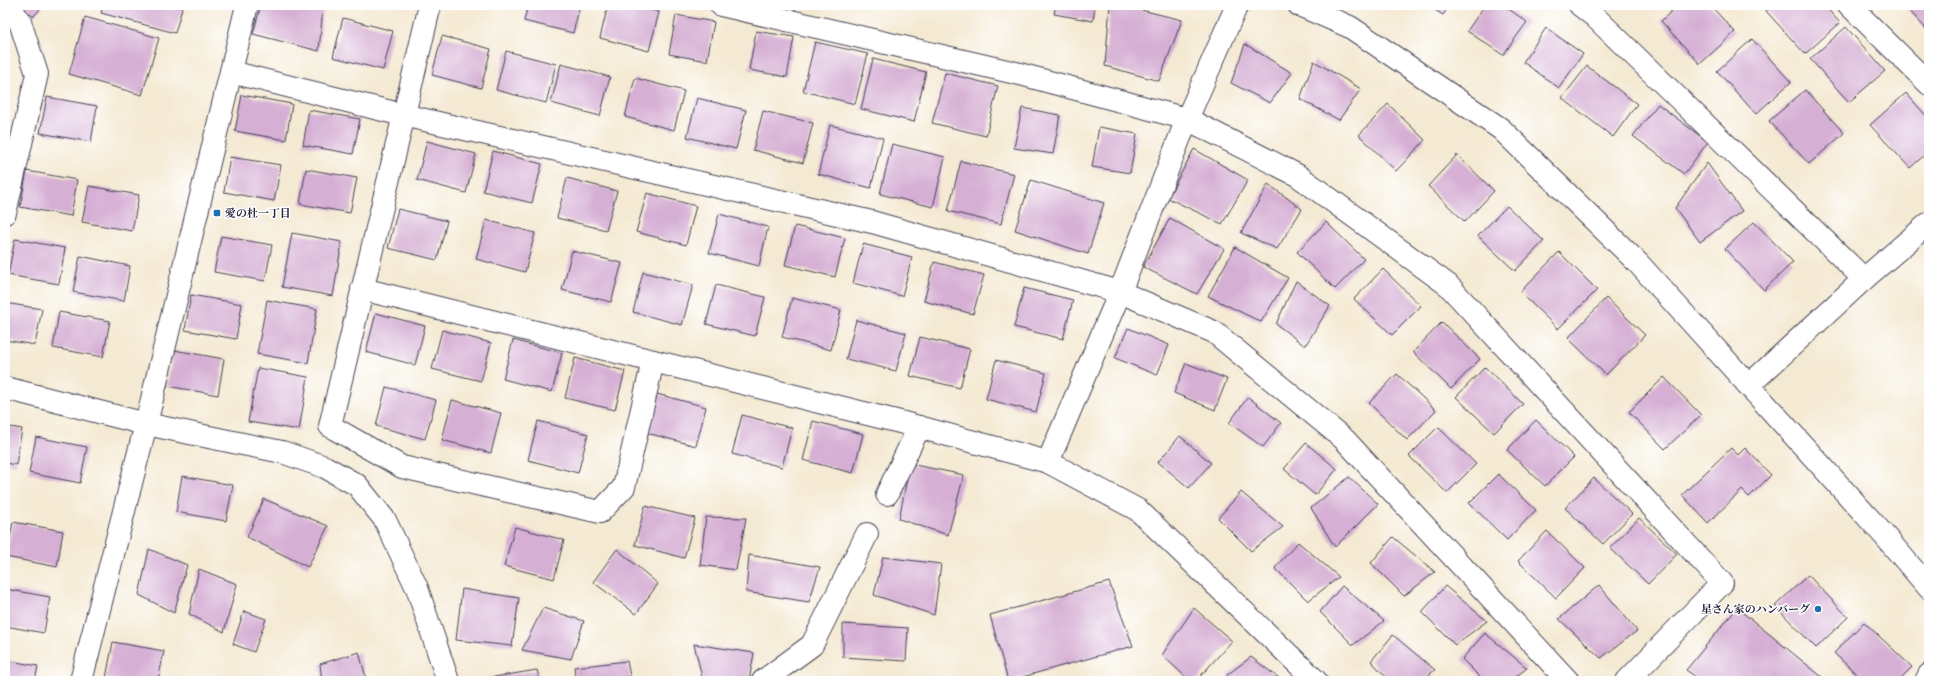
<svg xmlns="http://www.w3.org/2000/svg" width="1934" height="686" viewBox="0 0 1934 686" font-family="'Libre Caslon Text','Noto Serif JP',serif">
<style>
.building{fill:#d5afd4}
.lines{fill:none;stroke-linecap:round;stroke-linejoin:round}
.minor-casing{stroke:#424052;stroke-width:24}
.minor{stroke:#fff;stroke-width:22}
.poi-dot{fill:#1f6fb2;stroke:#fff;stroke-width:1.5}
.labels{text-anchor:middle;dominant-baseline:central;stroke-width:3;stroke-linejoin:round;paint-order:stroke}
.poi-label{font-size:11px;font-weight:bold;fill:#22223b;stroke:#fff;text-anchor:start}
</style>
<rect width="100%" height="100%" fill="#fff"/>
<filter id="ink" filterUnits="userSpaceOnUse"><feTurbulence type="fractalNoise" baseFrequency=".025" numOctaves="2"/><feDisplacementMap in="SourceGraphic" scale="8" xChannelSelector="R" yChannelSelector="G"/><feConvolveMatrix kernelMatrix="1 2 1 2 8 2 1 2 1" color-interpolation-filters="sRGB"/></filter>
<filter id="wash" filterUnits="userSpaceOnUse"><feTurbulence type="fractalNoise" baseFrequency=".012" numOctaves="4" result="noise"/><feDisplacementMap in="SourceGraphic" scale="16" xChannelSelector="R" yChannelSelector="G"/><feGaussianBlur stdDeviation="0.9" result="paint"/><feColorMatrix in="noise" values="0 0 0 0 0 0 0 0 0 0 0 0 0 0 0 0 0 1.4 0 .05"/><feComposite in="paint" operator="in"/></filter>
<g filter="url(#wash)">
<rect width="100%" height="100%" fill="#f4e9d2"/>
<g id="blocks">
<!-- building -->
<g class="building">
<path d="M21,5H44L33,17Z"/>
<path d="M103,5H183L175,33L101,13Z"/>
<path d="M261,5H312L323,7L319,51L253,34Z"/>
<path d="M528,5H580L573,33L524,21Z"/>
<path d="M608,5H634L659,12L649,51L600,38Z"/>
<path d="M1056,5H1095L1093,21L1054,14Z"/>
<path d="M1110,5H1121L1182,20L1159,81L1105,66Z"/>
<path d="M1428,5H1450L1443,15Z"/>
<path d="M1485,5H1503L1527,22L1503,55L1467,31Z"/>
<path d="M1678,5H1710L1735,32L1700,64L1661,21Z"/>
<path d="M1772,5H1824L1840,23L1805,54L1766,11Z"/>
<path d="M1904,5H1929V32Z"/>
<path d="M676,15L714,22L707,61L669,54Z"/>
<path d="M85,17L159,38L142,95L69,74Z"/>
<path d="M343,18L393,31L383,70L333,57Z"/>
<path d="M1846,27L1885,71L1849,102L1810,59Z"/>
<path d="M1546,28L1583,54L1559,88L1523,62Z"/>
<path d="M756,31L794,37L787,77L749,70Z"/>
<path d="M442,36L491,49L481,88L432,75Z"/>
<path d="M1752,39L1791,82L1756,114L1717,71Z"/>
<path d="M815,42L868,54L855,104L803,91Z"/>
<path d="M1245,44L1292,73L1270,103L1231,83Z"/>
<path d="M506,51L556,64L546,103L496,90Z"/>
<path d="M873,59L926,72L914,122L861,109Z"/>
<path d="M1314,61L1361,89L1339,120L1300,99Z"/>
<path d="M561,64L610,77L600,116L551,103Z"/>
<path d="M1587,66L1637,104L1613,137L1562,98Z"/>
<path d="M945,73L998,86L986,136L932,123Z"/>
<path d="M635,78L684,91L674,130L625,117Z"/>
<path d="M1805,90L1844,133L1809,164L1769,121Z"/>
<path d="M1906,93L1929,119V151L1910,168L1870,125Z"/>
<path d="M242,95L292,104L286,140L235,131Z"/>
<path d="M47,97L97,106L91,142L40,133Z"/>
<path d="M697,98L746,110L736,149L687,137Z"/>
<path d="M1388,104L1425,140L1396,171L1359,135Z"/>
<path d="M1658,104L1708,142L1684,174L1633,136Z"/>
<path d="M1022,108L1060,115L1053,154L1014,148Z"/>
<path d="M309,110L360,119L353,154L303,145Z"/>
<path d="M763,111L813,123L803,163L753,150Z"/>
<path d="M830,125L883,138L871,188L818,174Z"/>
<path d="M1099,127L1137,134L1130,173L1092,167Z"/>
<path d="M427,141L476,154L466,193L417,180Z"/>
<path d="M892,144L945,157L933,207L880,194Z"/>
<path d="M1194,149L1248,180L1222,224L1168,198Z"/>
<path d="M493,151L542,164L532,203L483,191Z"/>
<path d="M1457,155L1494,191L1465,222L1428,186Z"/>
<path d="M230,157L281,165L274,201L224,192Z"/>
<path d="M961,161L1014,174L1001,224L948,211Z"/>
<path d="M1707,163L1742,211L1700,242L1675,208Z"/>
<path d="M306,169L357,178L350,213L300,204Z"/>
<path d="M27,171L77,180L71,216L20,207Z"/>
<path d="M567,178L617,191L606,230L557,218Z"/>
<path d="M1031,180L1104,203L1088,254L1015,230Z"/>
<path d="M1268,184L1302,209L1277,249L1241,233Z"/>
<path d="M89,186L139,195L132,231L82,222Z"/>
<path d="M647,193L696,206L686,245L636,232Z"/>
<path d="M1507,206L1544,241L1515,271L1478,236Z"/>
<path d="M398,209L447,221L437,260L388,248Z"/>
<path d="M719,214L768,227L759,266L709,253Z"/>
<path d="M1170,218L1224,249L1197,294L1143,267Z"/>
<path d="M486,220L535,233L525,272L476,259Z"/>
<path d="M1326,222L1364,259L1335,289L1297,252Z"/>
<path d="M1754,222L1793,262L1764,290L1725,249Z"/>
<path d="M795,226L845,238L835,277L785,265Z"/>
<path d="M292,233L342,242L333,296L282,287Z"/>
<path d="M221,236L272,245L265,281L214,272Z"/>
<path d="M15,239L65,248L59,284L8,275Z"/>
<path d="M863,244L912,257L902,296L853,283Z"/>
<path d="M1235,247L1288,278L1261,322L1208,296Z"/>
<path d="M572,251L622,263L611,302L562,290Z"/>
<path d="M1559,252L1597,290L1558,329L1520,292Z"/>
<path d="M80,256L130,266L124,301L73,292Z"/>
<path d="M934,262L984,275L973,314L924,301Z"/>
<path d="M1383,269L1421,306L1392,335L1354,299Z"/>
<path d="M643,272L693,285L682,325L633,312Z"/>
<path d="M1296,281L1330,306L1305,346L1276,324Z"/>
<path d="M716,285L765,297L755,336L706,324Z"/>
<path d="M1024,288L1073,300L1063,339L1014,327Z"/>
<path d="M191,295L242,304L236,339L185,330Z"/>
<path d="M792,298L841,310L831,350L782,337Z"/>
<path d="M1606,298L1645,335L1606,375L1568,338Z"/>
<path d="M267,300L317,309L308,363L257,354Z"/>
<path d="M5,303L42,309L35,345L5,340Z"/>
<path d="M59,312L110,321L103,357L53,348Z"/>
<path d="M376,313L425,326L415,365L366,352Z"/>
<path d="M856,320L906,333L896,371L846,359Z"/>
<path d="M1442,322L1480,359L1451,389L1413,352Z"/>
<path d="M1128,328L1169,345L1157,375L1115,358Z"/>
<path d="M442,330L491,343L481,381L432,369Z"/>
<path d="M920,337L970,349L960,388L910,376Z"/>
<path d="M513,340L562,353L552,392L503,379Z"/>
<path d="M174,350L224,359L218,395L167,386Z"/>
<path d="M575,358L625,371L615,410L565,398Z"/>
<path d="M996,360L1046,373L1036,412L986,399Z"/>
<path d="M1186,363L1227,379L1215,410L1174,393Z"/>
<path d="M1485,367L1523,404L1494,433L1456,397Z"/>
<path d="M258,368L308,377L299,430L248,422Z"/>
<path d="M1397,374L1436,410L1407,440L1369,403Z"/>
<path d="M1664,377L1701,415L1665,449L1629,412Z"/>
<path d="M386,387L436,400L425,439L376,426Z"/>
<path d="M657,394L706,407L696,446L647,433Z"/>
<path d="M1248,397L1281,423L1263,447L1229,423Z"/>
<path d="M452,400L501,413L491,453L442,440Z"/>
<path d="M742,415L792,428L782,467L732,454Z"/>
<path d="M1536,420L1574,457L1545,486L1507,450Z"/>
<path d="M538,421L588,434L578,473L528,460Z"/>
<path d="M813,421L863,434L853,473L803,460Z"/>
<path d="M5,426L22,429L16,465L5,463Z"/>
<path d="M1438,427L1476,464L1447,493L1409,456Z"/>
<path d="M1180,436L1211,463L1189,488L1158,462Z"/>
<path d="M36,437L87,447L80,483L29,473Z"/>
<path d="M1306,443L1337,469L1315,495L1284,469Z"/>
<path d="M1731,448L1738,455L1745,448L1771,475L1749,497L1742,490L1708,523L1682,495Z"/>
<path d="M910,464L964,475L948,535L899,519Z"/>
<path d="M1498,474L1536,510L1507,540L1469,503Z"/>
<path d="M182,476L233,485L226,521L176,512Z"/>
<path d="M1349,477L1378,504L1335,547L1311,508Z"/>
<path d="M1594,478L1632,514L1603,544L1565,508Z"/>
<path d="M1241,492L1283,527L1251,551L1218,518Z"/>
<path d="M264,499L328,526L308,567L247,537Z"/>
<path d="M645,506L695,518L684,558L635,545Z"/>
<path d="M706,517L746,518L736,570L700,565Z"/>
<path d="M1639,518L1677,554L1648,584L1610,548Z"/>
<path d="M13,522L63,531L57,567L6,557Z"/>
<path d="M515,527L564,540L554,579L504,566Z"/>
<path d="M1547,531L1585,568L1556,598L1518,561Z"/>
<path d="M1393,537L1435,572L1404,596L1371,563Z"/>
<path d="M1298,542L1339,577L1308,601L1275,568Z"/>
<path d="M149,549L187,565L174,613L139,595Z"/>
<path d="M617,549L658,584L636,614L593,582Z"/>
<path d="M749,555L820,567L809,602L746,592Z"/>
<path d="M883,557L941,564L934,615L874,595Z"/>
<path d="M199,569L237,584L224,632L189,614Z"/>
<path d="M1808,575L1848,617L1816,648L1775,606Z"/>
<path d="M1109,582L1133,646L1008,681L990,615Z"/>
<path d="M1599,585L1637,631L1601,658L1559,619Z"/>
<path d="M1342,586L1384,621L1353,645L1320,612Z"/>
<path d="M1445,586L1487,621L1455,645L1422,612Z"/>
<path d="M5,589L50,597L44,633L5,626Z"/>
<path d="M462,589L519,598L512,646L456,640Z"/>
<path d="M543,608L584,621L571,659L522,650Z"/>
<path d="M1194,608L1232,641L1196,681H1190L1162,655Z"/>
<path d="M1737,608L1827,681H1702L1686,670Z"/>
<path d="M244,611L266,619L254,652L233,644Z"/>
<path d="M1864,622L1912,667L1898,681H1864L1834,653Z"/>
<path d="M843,624L908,628L906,661L843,657Z"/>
<path d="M1485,633L1527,668L1510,681H1484L1462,659Z"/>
<path d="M1393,635L1435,670L1421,681H1390L1371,661Z"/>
<path d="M113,642L164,651L158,681H125L106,678Z"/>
<path d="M694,644L754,653L749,681H703Z"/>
<path d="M359,652L367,681H322L320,664Z"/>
<path d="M1251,657L1283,681H1232L1227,675Z"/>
<path d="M5,660L38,666L35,681H5Z"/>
<path d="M627,661L631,681H576L574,667Z"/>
<path d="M537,670L540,681L476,680Z"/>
</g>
</g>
</g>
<g filter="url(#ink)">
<use href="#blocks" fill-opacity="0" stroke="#424052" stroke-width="1"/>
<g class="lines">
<defs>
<g id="minor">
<path d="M430,5L330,426L402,467L600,512L624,487L653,361"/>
<path d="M721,5L1020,74L1187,119L1297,175L1448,285L1722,583L1627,681"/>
<path d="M1299,5L1350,27L1501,129L1638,263L1883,534L1929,588"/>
<path d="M1580,5L1594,16L1864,279"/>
<path d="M1849,5L1929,84"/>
<path d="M231,72L403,115L872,222L1120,292L1214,332L1345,440L1568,681"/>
<path d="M5,213L37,74L20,22L9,5"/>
<path d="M362,289L900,422L1048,462L1138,510L1316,681"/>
<path d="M1748,386L1864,279L1929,223"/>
<path d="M5,388L146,424L282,452L325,467L357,485L385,520L417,588L448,681"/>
<path d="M1048,462L1120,292L1187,119L1237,5"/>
<path d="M887,494L919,427"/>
<path d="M81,681L146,424L247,5"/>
<path d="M763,681L812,645L867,534"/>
<path d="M1926,681L1929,675"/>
</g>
</defs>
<!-- minor casing -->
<use href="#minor" class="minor-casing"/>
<!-- minor -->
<use href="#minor" class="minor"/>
</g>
</g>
<!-- markers -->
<g class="poi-dot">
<rect x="213" y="209" width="8" height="8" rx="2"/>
<circle cx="1818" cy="609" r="4"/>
</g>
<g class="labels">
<!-- poi labels -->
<g class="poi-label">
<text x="225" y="213">愛の杜一丁目</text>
<text x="1810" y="609" text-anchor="end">星さん家のハンバーグ</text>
</g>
</g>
<!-- margin -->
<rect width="1934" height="686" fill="none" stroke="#fff" stroke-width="20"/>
</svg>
